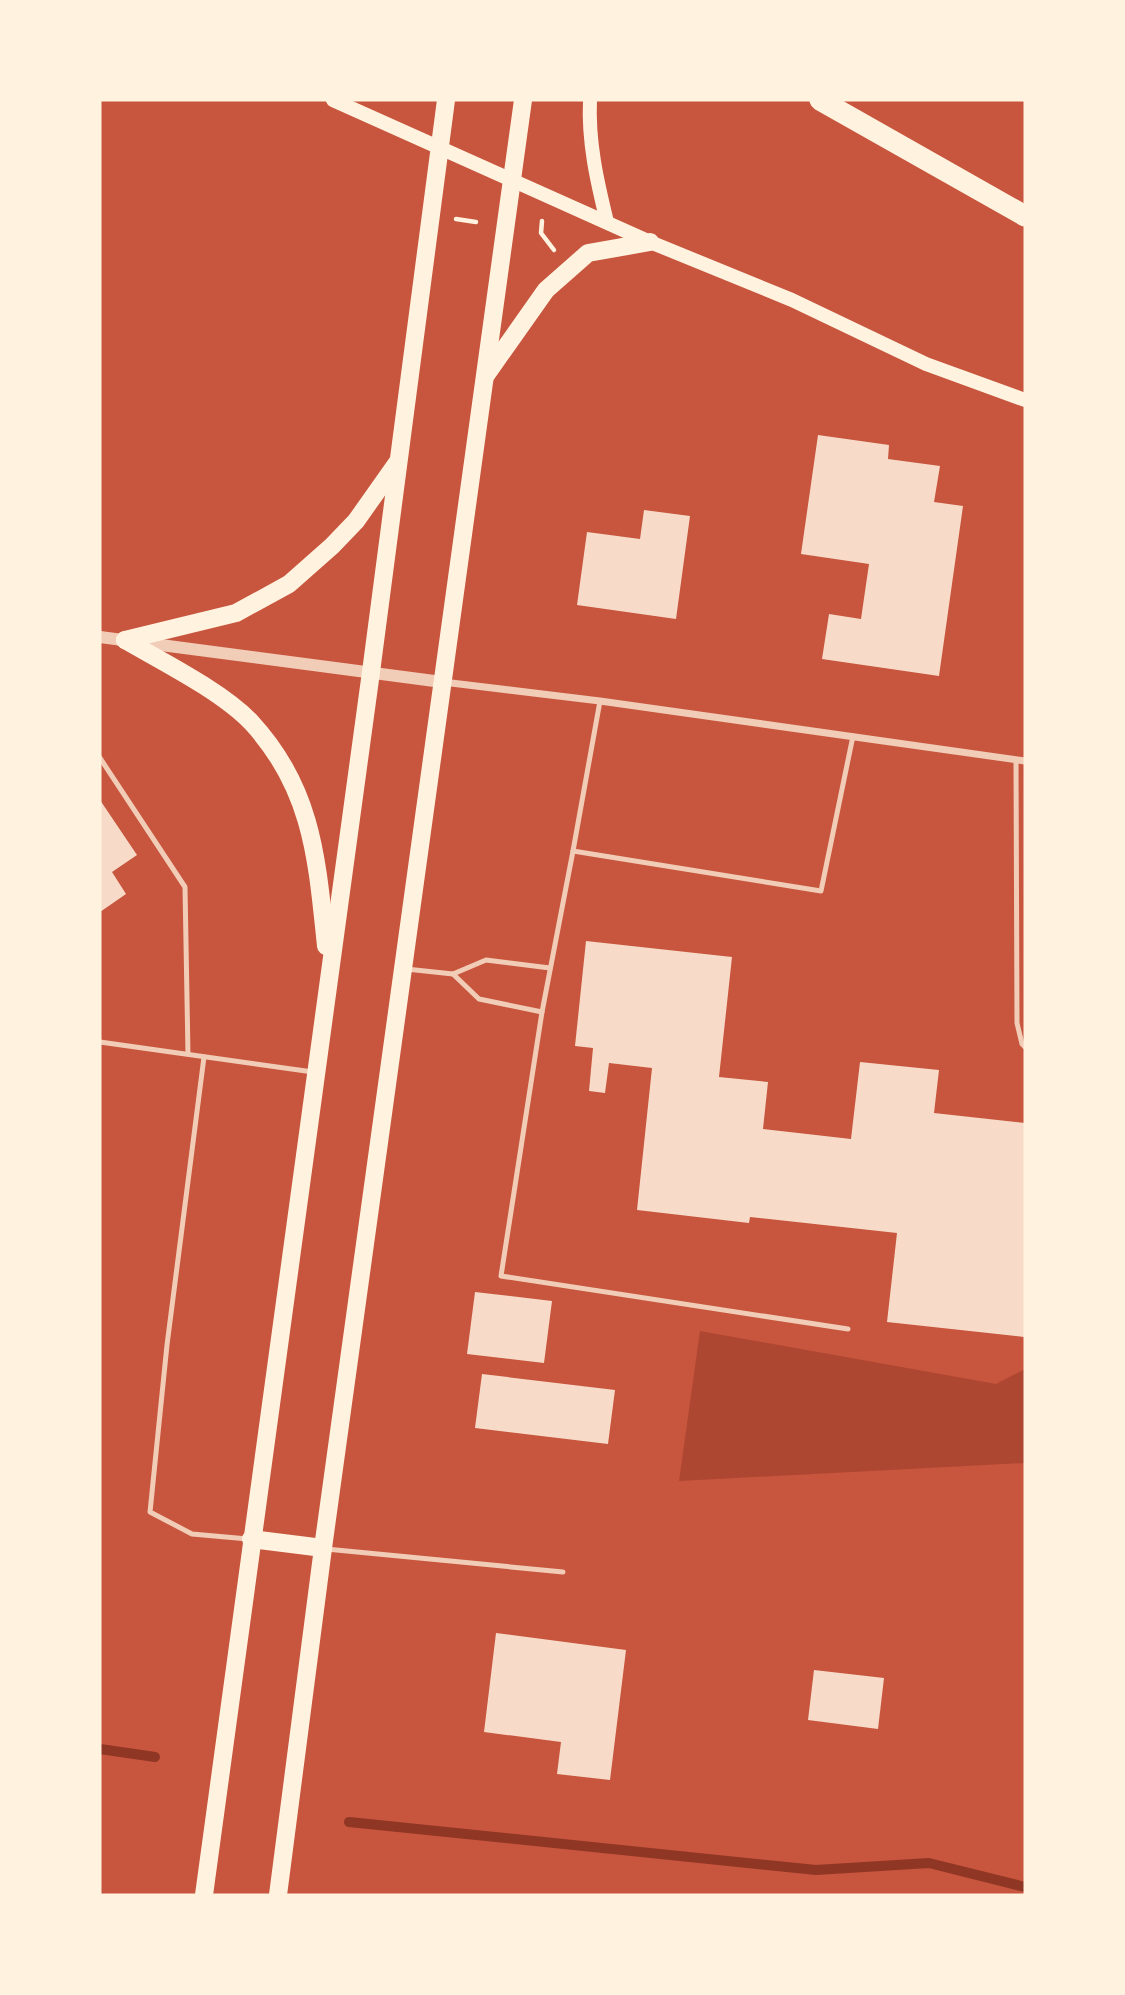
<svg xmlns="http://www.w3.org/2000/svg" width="1125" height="1995" viewBox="0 0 1125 1995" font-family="'Playfair Display',serif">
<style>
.green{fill:#ae4732}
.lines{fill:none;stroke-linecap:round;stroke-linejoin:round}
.stream{stroke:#8f3625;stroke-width:10}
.building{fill:#f7dbc8}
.path{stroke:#fff3e0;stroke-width:4.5}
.service{stroke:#f1ccb7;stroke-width:5}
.minor{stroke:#f1ccb7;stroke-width:7}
.tertiary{stroke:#f1ccb7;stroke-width:12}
.secondary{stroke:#fff3e0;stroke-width:14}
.primary{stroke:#fff3e0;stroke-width:18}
.motorway{stroke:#fff3e0;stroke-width:21}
</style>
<rect width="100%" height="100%" fill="#c8553d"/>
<!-- green -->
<path class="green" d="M700,1331L996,1384L1025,1369V1463L679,1481Z"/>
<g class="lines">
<!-- stream -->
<g class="stream">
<path d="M100,1749L155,1757"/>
<path d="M349,1822L816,1870L929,1863L1025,1887"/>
</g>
</g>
<!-- building -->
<g class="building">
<path d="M818,435L889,445L888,459L940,466L934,502L963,506L939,676L822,659L829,614L861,619L869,564L801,554Z"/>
<path d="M644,510L690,516L676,619L577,605L587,532L640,539Z"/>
<path d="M100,800L137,855L112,872L126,894L100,912Z"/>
<path d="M586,941L732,957L719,1077L768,1082L763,1129L851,1139L860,1062L939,1070L934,1113L1025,1123L1024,1337L887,1322L897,1233L750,1217L749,1223L637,1210L652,1068L609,1063L605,1093L589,1091L593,1048L575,1046Z"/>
<path d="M475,1292L552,1301L544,1363L467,1354Z"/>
<path d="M482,1374L615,1390L608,1444L475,1428Z"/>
<path d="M496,1633L626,1650L610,1780L557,1774L561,1742L484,1732Z"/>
<path d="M814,1670L884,1678L878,1729L808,1720Z"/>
</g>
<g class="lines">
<!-- path -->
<g class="path">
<path d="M456,219L476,222"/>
<path d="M542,221L541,233L554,250"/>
</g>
<!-- service -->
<g class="service">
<path d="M600,701L573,851L821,891L853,736"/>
<path d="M100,758L185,887L188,1054"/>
<path d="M1016,760L1017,1023L1022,1044L1025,1047"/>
<path d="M573,851L542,1012L501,1276L848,1329"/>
<path d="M406,969L453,974L486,960L550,968"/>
<path d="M453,974L479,999L542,1012"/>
<path d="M100,1042L313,1072"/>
<path d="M204,1057L167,1345L150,1512L192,1534L248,1539"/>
<path d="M326,1549L563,1572"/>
</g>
<!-- minor -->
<path class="minor" d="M443,682L600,701L1025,761"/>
<!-- tertiary -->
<path class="tertiary" d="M100,637L442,682"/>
<!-- secondary -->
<g class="secondary">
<path d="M333,100L650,242L792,300L926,364L1025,400"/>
<path d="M590,100C588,142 597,181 607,222"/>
</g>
<!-- primary -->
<g class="primary">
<path d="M486,375L546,290L588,253L650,242"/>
<path d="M125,640C163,662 221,691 251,722C313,789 317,860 326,946"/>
<path d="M125,640L236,613L289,584L332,546L356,521L397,463"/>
<path d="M251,1539L323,1548"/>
<path d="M204,1895L371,672L446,100"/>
<path d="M278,1895L323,1548L523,100"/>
</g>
<!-- motorway -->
<path class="motorway" d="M820,100L1025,216"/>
</g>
<!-- border -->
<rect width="1125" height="1995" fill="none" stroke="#fff3e0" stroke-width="203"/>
</svg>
